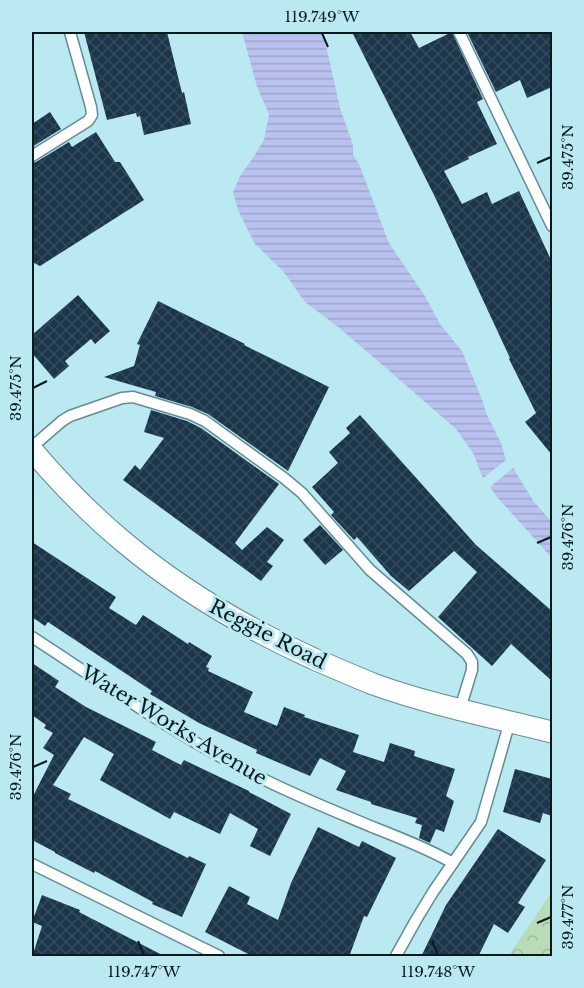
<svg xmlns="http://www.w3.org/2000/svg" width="584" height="988" viewBox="0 0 584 988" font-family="'Libre Baskerville',serif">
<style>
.park{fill:url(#park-crowns)}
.water{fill:url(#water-rules)}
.building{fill:url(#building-cross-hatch)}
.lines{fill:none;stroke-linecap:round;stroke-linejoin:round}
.service-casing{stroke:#618d94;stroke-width:13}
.minor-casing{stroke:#618d94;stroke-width:23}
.service{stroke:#fff;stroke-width:10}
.minor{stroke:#fff;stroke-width:21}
.ticks{fill:none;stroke:#081a1d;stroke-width:2}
.labels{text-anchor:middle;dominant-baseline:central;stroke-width:6;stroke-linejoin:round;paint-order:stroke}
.street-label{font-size:20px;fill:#081a1d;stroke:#bae9f1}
.neatline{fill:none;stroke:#081a1d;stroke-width:2}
.ticks-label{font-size:15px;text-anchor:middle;fill:#081a1d}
</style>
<defs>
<pattern id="park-crowns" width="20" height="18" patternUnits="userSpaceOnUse" patternTransform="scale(1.5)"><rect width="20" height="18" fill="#b9dbb7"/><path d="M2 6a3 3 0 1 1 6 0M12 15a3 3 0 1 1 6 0" fill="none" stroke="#9ebb9d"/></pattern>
<pattern id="water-rules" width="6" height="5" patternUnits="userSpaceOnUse" patternTransform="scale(1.5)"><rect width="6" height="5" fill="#b9c2ee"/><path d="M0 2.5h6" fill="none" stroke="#9ea6cc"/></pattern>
<pattern id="building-cross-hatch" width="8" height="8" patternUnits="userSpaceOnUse" patternTransform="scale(1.5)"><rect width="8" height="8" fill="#1b364a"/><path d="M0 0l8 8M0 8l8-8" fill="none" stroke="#324a5b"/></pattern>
</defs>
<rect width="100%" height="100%" fill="#bae9f1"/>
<!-- park -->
<path class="park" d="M552,892V956H508L509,955Z"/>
<!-- water -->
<g class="water">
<path d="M242,32H323L340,108L353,145V155L359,164L389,243L425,296L440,324L462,351L483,402L486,413L501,443L506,460L483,478L473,453L456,429L386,368L337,326L305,302L283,271L255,244L238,210L233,192L240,176L253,158L264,140L269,114L257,87Z"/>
<path d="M513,468L534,502L552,522V558L497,497L490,487Z"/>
</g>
<!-- building -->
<g class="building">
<path d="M84,32H167L182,93L184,92L191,124L144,135L140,116L137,117L136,113L107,120Z"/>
<path d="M352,32H410L419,48L452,32L483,99L477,102L497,144L468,157L469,159L444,171L462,204L487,192L492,204L519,191L552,262V455L525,422L536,413L509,359L510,358L435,197Z"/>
<path d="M467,32H552V87L527,98L520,80L496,92Z"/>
<path d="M50,112L61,129L32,147V124Z"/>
<path d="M96,132L115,162H120L144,200L40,266L32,262V163L36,162L69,142L72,147Z"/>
<path d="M78,295L110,331L95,344L91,339L65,361L69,366L54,379L32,353V335Z"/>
<path d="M158,301L245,344L244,345L329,387L288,471L208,414L192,407L155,396L156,392L104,377L134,366L140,345L137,344Z"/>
<path d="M151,410L187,421L201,428L279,484L235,543L242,550L267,527L284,540L267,562L273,566L261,581L123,480L135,465L140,470L164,438L144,432Z"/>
<path d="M360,415L476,545L552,611V681L511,644L492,666L438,617L477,572L454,551L409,591L391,576L357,537L354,540L331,515L334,512L312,487L338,463L329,452L350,433L346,428Z"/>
<path d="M320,525L343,550L325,565L303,540Z"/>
<path d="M32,542L116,597L109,608L136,625L143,615L188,644L189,642L212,656L206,667L209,668L208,671L253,692L244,712L277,726L284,707L305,715L304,717L359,735L353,752L384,762L390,743L415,751L414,756L455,769L446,796L454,801L444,832L436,829L430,843L419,838L422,825L415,823L417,818L371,804V802L336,790L346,771L320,758L310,776L256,753L257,750L199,723L150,694L152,691L48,622L45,626L32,617Z"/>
<path d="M32,663L59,681L55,687L86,707L156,742L152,750L181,765L184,760L249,791V792L291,814L270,856L250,846L258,829L230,813L220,834L174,812L170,819L100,780L114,754L84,737L53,785L71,794L68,799L188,858L189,856L206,864L182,917L152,904L153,902L95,871L94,873L55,853V852L32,840V798L54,755L43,748L53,733L44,728L46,725L32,715Z"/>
<path d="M515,769L552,779V816L543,813L540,823L503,812Z"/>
<path d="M318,827L359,847L362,841L396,858L367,917L364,916L349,957H254L205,932L229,886L250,897L247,904L278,920L291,883Z"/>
<path d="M498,829L546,860L518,903L525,907L508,933L494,924L478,957H421L446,905Z"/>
<path d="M42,895L80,910L79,912L166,957H32L42,926L32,922Z"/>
</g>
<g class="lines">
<defs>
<g id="service">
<path d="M459,32L552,226"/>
<path d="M32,156L88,121L92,115L91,107L70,32"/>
<path d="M32,447L62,421L70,416L122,398L133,397L190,414L205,421L284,478L302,493L370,570L467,654L472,662V670L460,709"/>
<path d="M32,637C106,685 178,737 257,776C294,795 332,810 370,826C398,837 427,848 453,863"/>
<path d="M32,864L219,956"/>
<path d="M396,956L416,920L433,892L481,822L510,721"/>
</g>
<path id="minor" d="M32,450C60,483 91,515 125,543C182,591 246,628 314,659C333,667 353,676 373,684C431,705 492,717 552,732"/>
</defs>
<!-- service casing -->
<use href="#service" class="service-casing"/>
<!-- minor casing -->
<use href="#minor" class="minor-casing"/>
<!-- service -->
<use href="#service" class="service"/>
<!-- minor -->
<use href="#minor" class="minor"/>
</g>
<!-- ticks -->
<path class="ticks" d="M322,33L328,47M537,163L551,157M33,388L47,381M537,543L551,537M33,767L47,761M537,923L551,917M138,941L144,955M432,941L438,955"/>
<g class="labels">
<!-- street labels -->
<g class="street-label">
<text transform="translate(268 634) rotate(27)">Reggie Road</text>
<text transform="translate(174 725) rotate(31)">Water Works Avenue</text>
</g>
</g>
<!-- border -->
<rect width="584" height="988" fill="none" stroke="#bae9f1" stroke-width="66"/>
<rect x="33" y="33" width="518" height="922" class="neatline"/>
<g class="ticks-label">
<text x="322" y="22">119.749°W</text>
<text transform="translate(568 157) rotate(-90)" y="5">39.475°N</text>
<text transform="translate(16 388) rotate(-90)" y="5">39.475°N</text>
<text transform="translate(568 537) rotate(-90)" y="5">39.476°N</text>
<text transform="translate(16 767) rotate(-90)" y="5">39.476°N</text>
<text transform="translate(568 917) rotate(-90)" y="5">39.477°N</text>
<text x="144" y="977">119.747°W</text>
<text x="438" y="977">119.748°W</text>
</g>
</svg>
